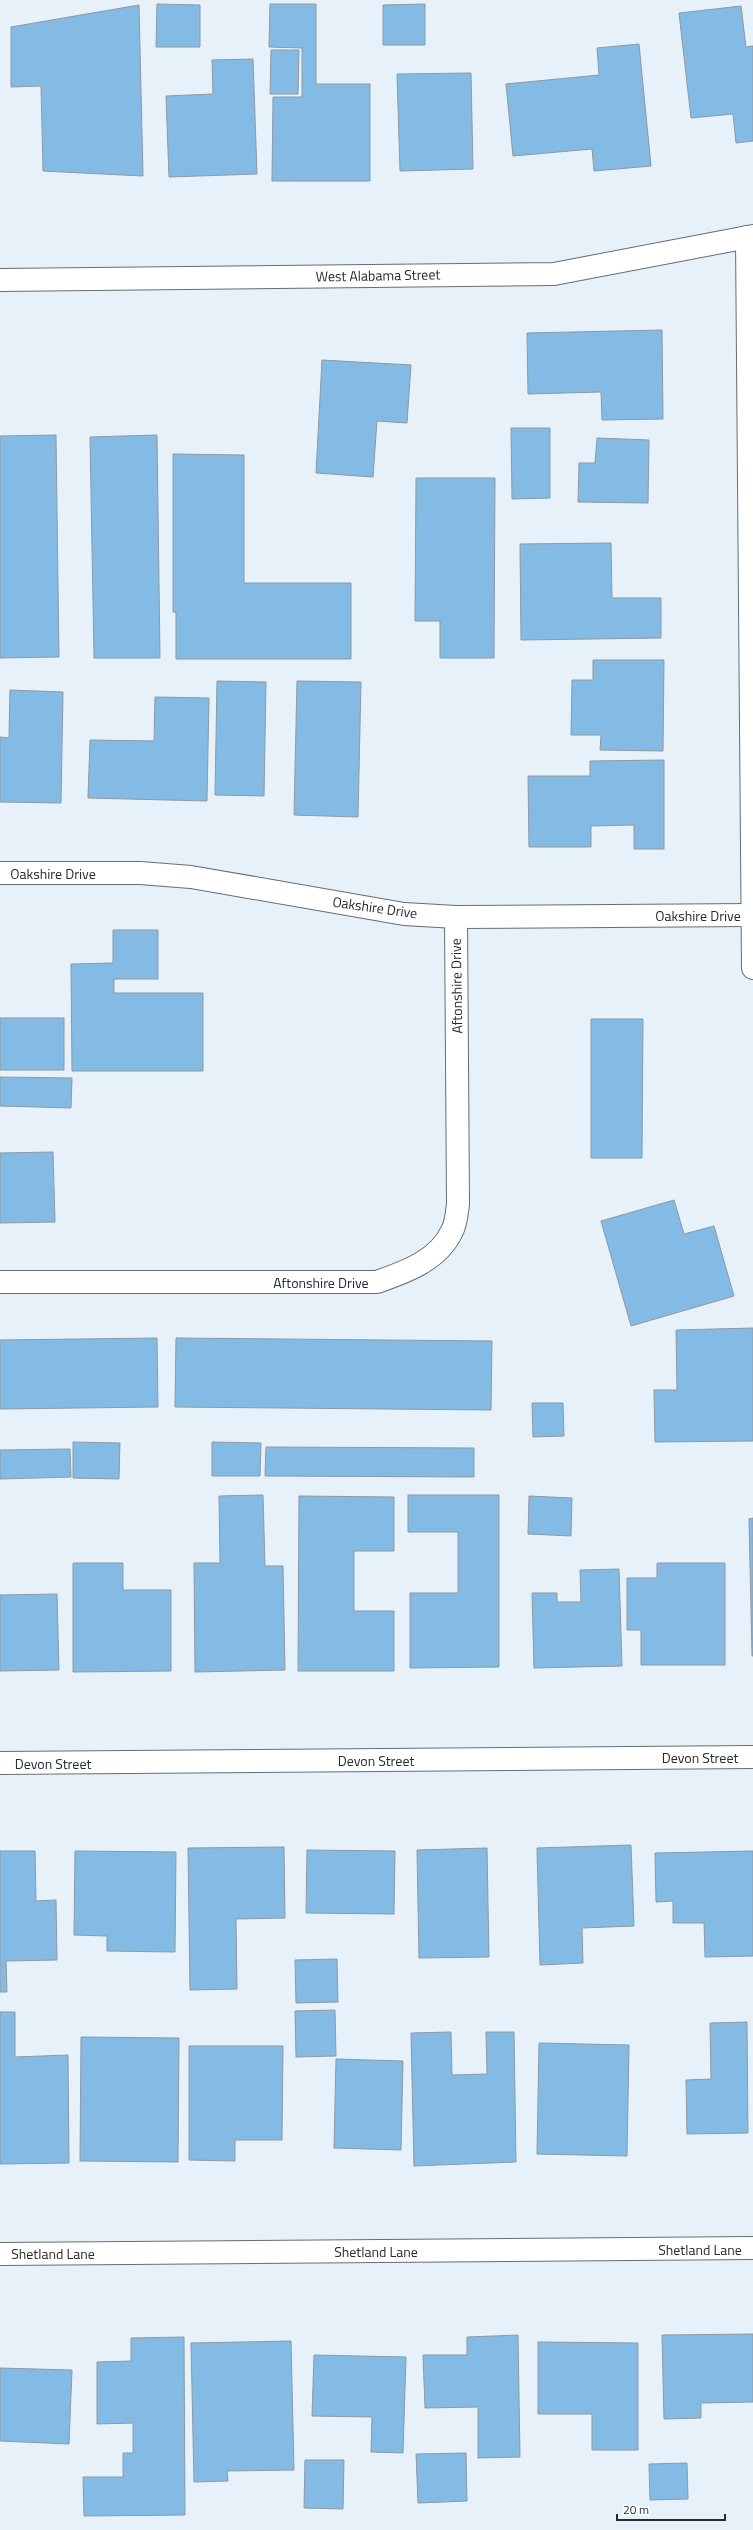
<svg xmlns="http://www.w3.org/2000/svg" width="753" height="2530" viewBox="0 0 753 2530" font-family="'Titillium Web',sans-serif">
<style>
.building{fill:#83bbe4;stroke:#8f99a1}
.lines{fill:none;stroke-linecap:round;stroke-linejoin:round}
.minor-casing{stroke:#646e75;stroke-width:24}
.minor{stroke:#fff;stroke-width:22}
.labels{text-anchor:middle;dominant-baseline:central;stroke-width:3.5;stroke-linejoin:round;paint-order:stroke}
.street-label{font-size:14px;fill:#272b2e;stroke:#fff}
</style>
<rect width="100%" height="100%" fill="#e6f1f9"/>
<!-- building -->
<g class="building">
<path d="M157,4L200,5V47H156Z"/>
<path d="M270,4H316V84H370V181H272L273,97H302V48L269,47Z"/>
<path d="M425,4V45H383V5Z"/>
<path d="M139,5L143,176L43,171L41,86L11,87V27Z"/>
<path d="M741,6L746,47L753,46V141L736,143L733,114L691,118L679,13Z"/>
<path d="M639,44L651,166L594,171L592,149L513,156L506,84L599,75L597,48Z"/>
<path d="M271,50H299L298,94H270Z"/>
<path d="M253,59L257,174L169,177L166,96L213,94L212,60Z"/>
<path d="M471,73L473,169L400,171L397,74Z"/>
<path d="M662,330L663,419L602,420L601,392L528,394L527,333Z"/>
<path d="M322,360L411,365L407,423L377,421L373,477L316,473Z"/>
<path d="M511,428H550V498L512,499Z"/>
<path d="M56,435L59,657L0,658V436Z"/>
<path d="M157,435L160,658H94L90,437Z"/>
<path d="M597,438L649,440L648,503L578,502L579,463H595Z"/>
<path d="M173,454L244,455V583H351V659H176V612H173Z"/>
<path d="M416,478H495L494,658H440V621H415Z"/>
<path d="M611,543L612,598H661V638L521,640L520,544Z"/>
<path d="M593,660H664L663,751L600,750L601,735H571L572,680H593Z"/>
<path d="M217,681L266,682L264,796L215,795Z"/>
<path d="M297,681L361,682L358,817L294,815Z"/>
<path d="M10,690L63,692L61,803L0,802V737L9,738Z"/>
<path d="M155,697L209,698L207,801L88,798L90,740L154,741Z"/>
<path d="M664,760V849H634V825L591,826V847H529L528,776H590V761Z"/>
<path d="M113,930H158V979H114V993H203V1071H72L71,964L113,963Z"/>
<rect x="0" y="1018" width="64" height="52"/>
<path d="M591,1019H643L642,1158H591Z"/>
<path d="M0,1077L72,1078L71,1108L0,1106Z"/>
<path d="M53,1152L55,1222L0,1223V1153Z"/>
<path d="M674,1200L684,1234L714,1226L734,1296L631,1326L601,1221Z"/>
<path d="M753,1328V1441L655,1442L654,1390H677L676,1330Z"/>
<path d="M157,1338L158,1407L0,1409V1340Z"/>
<path d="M176,1338L492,1341L491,1410L175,1407Z"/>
<path d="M532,1403H563L564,1436L533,1437Z"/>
<path d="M73,1442L120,1443L119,1479L73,1478Z"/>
<path d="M212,1442L261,1443L260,1476H212Z"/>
<path d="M266,1447L474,1448V1477L265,1476Z"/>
<path d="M70,1449L71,1477L0,1479V1450Z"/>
<path d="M263,1495L265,1566H283L285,1670L195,1672L194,1563H220L219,1496Z"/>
<path d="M408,1495H499V1667L410,1668V1593H458V1532H408Z"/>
<path d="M299,1496L394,1497V1551H354V1611H394V1671H298Z"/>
<path d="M529,1496L572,1498L571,1536L528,1534Z"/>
<path d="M753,1518V1656H752L749,1519Z"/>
<path d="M73,1563H123V1590H171V1671L73,1672Z"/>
<path d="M657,1563H725V1665H641V1630H627V1578H657Z"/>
<path d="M619,1569L622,1666L534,1668L532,1593H557V1602H581L580,1570Z"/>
<path d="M57,1594L59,1670L0,1671V1595Z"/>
<path d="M631,1845L634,1926L582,1928L583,1963L540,1965L537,1848Z"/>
<path d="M284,1847L285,1918L236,1919L237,1989L190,1990L188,1848Z"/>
<path d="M487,1848L489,1957L419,1958L417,1850Z"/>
<path d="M307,1850L395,1851L394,1914L306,1913Z"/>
<path d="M0,1851H35L36,1901L56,1900L57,1960L6,1961L7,1992H0Z"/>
<path d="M75,1851L176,1852L175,1952L107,1951V1936L74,1935Z"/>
<path d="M753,1851V1956L705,1957L704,1923H673V1901L656,1902L655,1853Z"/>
<path d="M337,1959L338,2002L296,2003L295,1960Z"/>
<path d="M335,2010L336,2056L296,2057L295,2011Z"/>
<path d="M0,2012H15V2057L68,2055L69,2163L0,2164Z"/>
<path d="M747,2022L748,2133L687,2134L686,2080L711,2079L710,2023Z"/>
<path d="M451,2032L452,2075L487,2074L486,2032H514L516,2162L414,2166L411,2033Z"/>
<path d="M81,2037L179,2038L178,2162L80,2161Z"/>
<path d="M539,2043L629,2045L627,2156L537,2154Z"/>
<path d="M189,2046H283L282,2140H235V2161L189,2160Z"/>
<path d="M336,2059L403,2061L401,2150L334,2148Z"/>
<path d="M753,2334V2402L701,2403V2418L664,2419L662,2335Z"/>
<path d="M518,2335L520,2457L478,2458V2407L425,2408L423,2355H467V2337Z"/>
<path d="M184,2337L185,2515L84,2516L83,2477H123V2453H133V2423L97,2424V2362L131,2361V2338Z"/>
<path d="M291,2341L294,2470L227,2471L228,2481L194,2482L191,2343Z"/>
<path d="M538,2342L638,2343V2450H592V2414H538Z"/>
<path d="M314,2355L406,2357L403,2453L371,2452L372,2417L312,2416Z"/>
<path d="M0,2368L72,2370L69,2444L0,2441Z"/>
<path d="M466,2453L467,2501L418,2503L416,2454Z"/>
<path d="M305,2460H344L343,2509L304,2508Z"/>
<path d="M687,2463L688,2499L650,2500L649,2464Z"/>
</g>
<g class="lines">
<defs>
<g id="minor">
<path d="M747,237L753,968"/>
<path d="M0,280L554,274L753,236"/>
<path d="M0,873H140L191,877L404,914L456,917L751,915"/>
<path d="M0,1282H377C405,1272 438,1261 452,1231C456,1224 457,1212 458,1204L456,917"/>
<path d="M0,1763L753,1757"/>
<path d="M0,2254L753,2248"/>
</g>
</defs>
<!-- minor casing -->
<use href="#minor" class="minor-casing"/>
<!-- minor -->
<use href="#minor" class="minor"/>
</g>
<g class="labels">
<!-- street labels -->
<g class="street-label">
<text transform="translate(378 275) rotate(-1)">West Alabama Street</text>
<text x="53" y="873">Oakshire Drive</text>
<text transform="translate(375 907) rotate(8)">Oakshire Drive</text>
<text x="698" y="915">Oakshire Drive</text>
<text transform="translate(456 986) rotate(-91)">Aftonshire Drive</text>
<text x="321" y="1282">Aftonshire Drive</text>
<text x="700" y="1757">Devon Street</text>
<text x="376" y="1760">Devon Street</text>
<text x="53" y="1763">Devon Street</text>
<text x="700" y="2249">Shetland Lane</text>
<text x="376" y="2251">Shetland Lane</text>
<text x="53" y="2253">Shetland Lane</text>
</g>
</g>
<!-- scale -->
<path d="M617 2514v6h108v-6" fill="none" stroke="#272b2e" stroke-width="2"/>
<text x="623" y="2514" font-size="12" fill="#272b2e" stroke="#ffffff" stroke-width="3" paint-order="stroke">20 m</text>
</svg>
